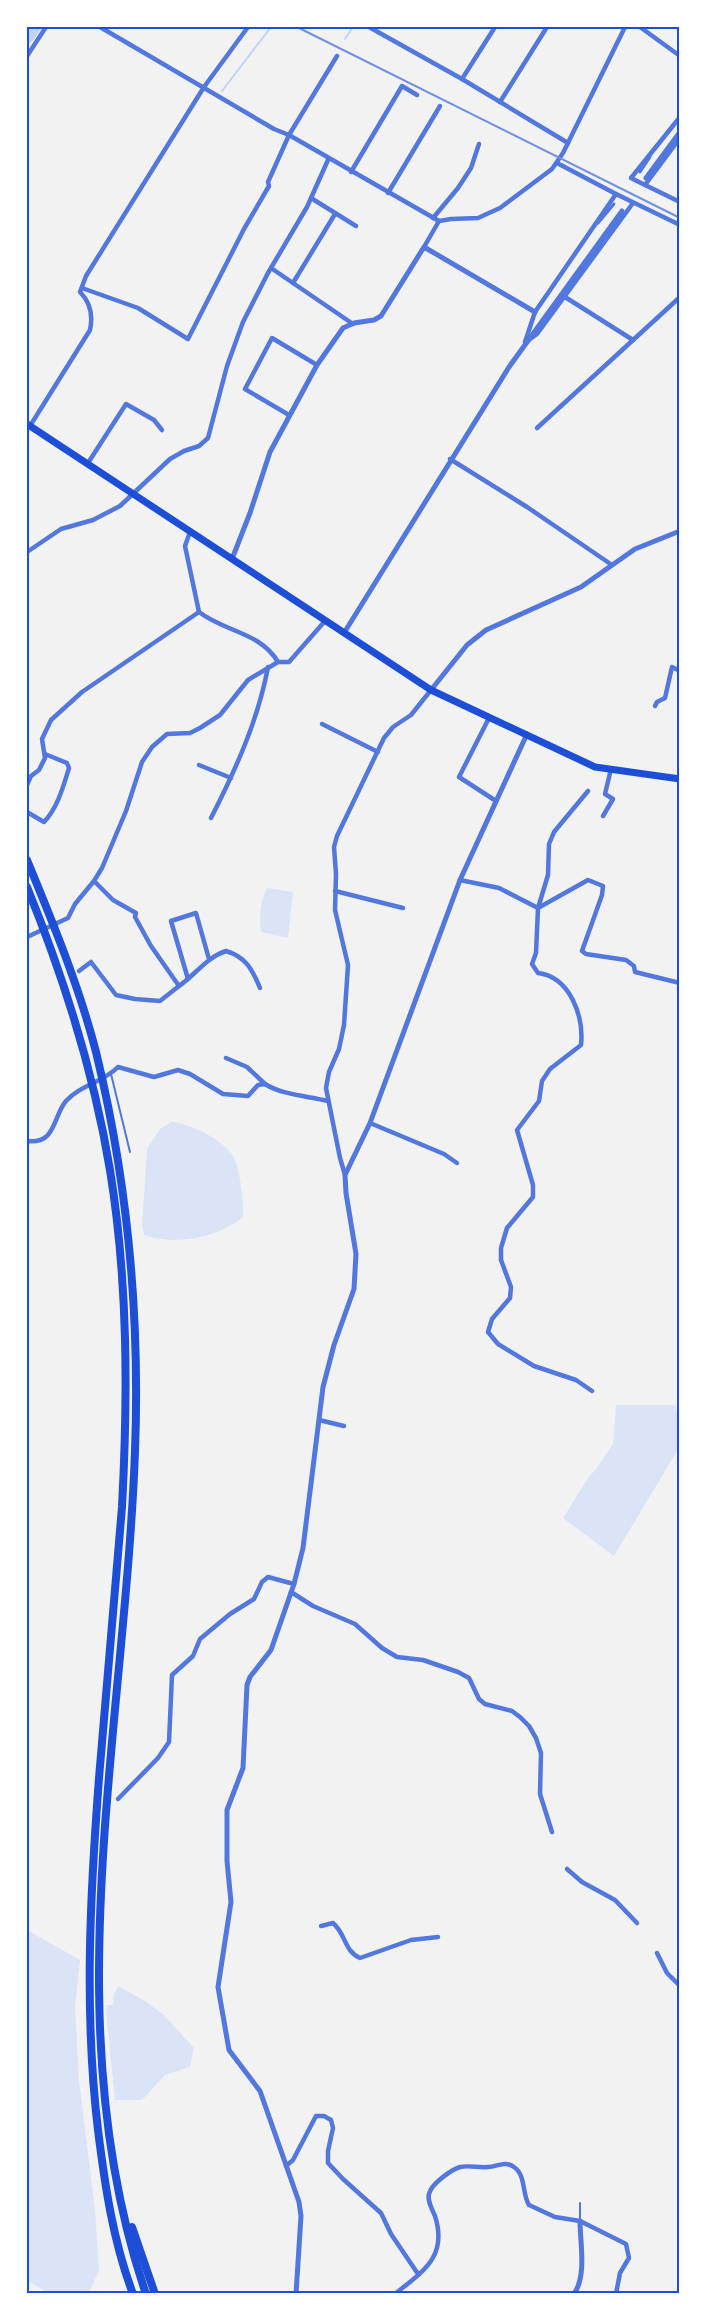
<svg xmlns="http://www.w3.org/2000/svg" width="707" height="2321" viewBox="0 0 707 2321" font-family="'PT Serif',serif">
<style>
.green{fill:#dbe4f7}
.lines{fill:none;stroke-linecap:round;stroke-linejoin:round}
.stream{stroke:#bfd3fe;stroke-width:2}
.river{stroke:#bfd3fe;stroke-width:15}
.service{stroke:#5277de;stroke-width:2}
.pedestrian{stroke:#5277de;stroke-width:3}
.minor{stroke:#5277de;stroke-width:4.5}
.tertiary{stroke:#5277de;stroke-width:5}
.primary{stroke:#1d4ed8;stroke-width:7}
.trunk{stroke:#1d4ed8;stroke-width:8}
.rail{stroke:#7290e2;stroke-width:2}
.neatline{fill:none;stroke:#1d4ed8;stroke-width:2}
</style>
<rect width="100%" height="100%" fill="#f2f2f2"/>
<!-- green -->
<g class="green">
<path d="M267,888L293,892L288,938L261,932C259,916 260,903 267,888Z"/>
<path d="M171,1122C190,1123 225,1140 234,1158C240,1168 244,1205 243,1217C217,1238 176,1246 144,1235L142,1225L147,1149L160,1129Z"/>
<path d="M616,1405H675L680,1422V1446L614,1556L563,1518L588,1478L596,1469L613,1444Z"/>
<path d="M27,1930L80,1960L75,2007L79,2080L95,2209L99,2271L88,2294H50L27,2280Z"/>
<path d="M118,1986L145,2001L164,2015L194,2048L190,2067L165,2075L142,2100H115L106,2012L107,2005H113L114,1994Z"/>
</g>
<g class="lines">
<!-- stream -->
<g class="stream">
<path d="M345,39L353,27"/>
<path d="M222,91L271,27"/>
</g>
<!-- river -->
<path class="river" d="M27,36L33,27"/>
<!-- service -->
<g class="service">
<path d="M111,1074L130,1152"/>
<path d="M580,2221V2203"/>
</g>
<!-- pedestrian -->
<g class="pedestrian">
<path d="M640,172L650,157"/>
<path d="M598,223L614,204"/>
</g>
<!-- minor -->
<g class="minor">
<path d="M100,27L274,129L289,135L439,221L451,219L478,218L500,208L552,169L563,153L625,27"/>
<path d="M369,27L462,79L568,143"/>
<path d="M640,27L680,56"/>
<path d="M27,56L46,27"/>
<path d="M462,79L495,27"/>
<path d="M500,102L547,27"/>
<path d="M680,117L631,178L645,185L680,138"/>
<path d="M557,163L616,194"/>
<path d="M351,172L402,86L417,95"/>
<path d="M645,185L680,202"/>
<path d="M388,193L440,106"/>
<path d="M311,198L356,226"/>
<path d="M433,218L458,188L471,168L479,144"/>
<path d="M424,247L439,221"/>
<path d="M271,268L353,324"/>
<path d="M293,283L335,214"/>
<path d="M82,288L138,308L188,339L244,229L269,186L268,182L289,135L337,56"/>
<path d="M565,297L633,340"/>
<path d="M530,339L537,334L633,203"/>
<path d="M525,342L535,312L616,194L680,225"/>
<path d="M289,415L245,389L272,338L317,365"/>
<path d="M30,426L90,330C93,316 91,303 80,292L86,276L204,87L248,27"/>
<path d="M537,428L680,297"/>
<path d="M450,459L527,507L612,565"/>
<path d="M88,463L126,404L154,420L162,430"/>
<path d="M190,532L185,546L199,612"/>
<path d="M27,552L61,529L93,520L120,506L170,459L184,451L199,446L208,438L227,366L243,322L268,273L307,207L328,160"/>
<path d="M655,706L657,702L665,698L672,667L680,671"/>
<path d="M489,718L459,777L496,801"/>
<path d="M322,724L378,752"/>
<path d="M199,765L231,778"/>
<path d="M27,785L31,776L39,770L45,758L42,739L51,720L82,692L199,612C225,632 260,632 278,662"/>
<path d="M588,791L554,832L549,844L548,875L538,908L536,953L532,964L538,973C570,977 584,1016 581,1045L550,1069L542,1081L539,1101L517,1130L533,1185V1197L507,1228L501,1248V1260L511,1287L510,1298L492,1319L488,1332L498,1344L534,1366L576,1380L592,1391"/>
<path d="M27,812L44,822C58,807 63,787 69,768L67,763L45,754"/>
<path d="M603,816L613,799L605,794L611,769"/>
<path d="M211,818C236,769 258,720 268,667"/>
<path d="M460,880L499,888L538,908L588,880L603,886L602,895L582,951L586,954L626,960L634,966L635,972L680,983"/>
<path d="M94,881L113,900L136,913L135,917L151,946L179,986C195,975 207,957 226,951C246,957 252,969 260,988"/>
<path d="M335,891L403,908"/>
<path d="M27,937L68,918L75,904L94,881L102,868L126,811L142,762L152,747L167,734L190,733L200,728L220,715L248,680L278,662H289L325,621"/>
<path d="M79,971L91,962L116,995L135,999L160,1001L179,986"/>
<path d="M188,979L171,921L196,913L209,959"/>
<path d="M226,1058L247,1067L265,1084"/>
<path d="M370,1123L444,1154L457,1163"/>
<path d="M27,1141C56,1145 53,1116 66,1101C80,1085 104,1082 118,1067L154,1077L178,1070L190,1074L223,1094L248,1096L258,1085L265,1084C282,1095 308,1096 328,1101"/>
<path d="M345,1175L340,1158L326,1088L329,1072L339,1049L344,1025L348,965L335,910L336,874L334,847L337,836L384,738L393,727L411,715L431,690"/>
<path d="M319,1420L344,1426"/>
<path d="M291,1592L313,1606L355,1624L382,1648L397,1657L423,1660L458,1672L469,1678L479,1699L485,1704L512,1711L520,1717L529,1726L536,1738L541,1753L540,1794L552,1832"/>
<path d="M118,1799L158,1758L169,1742L172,1675L193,1656L200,1639L230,1614L254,1599L262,1582L268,1577L294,1584"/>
<path d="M567,1869L582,1882L615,1900L637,1923"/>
<path d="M321,1926L333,1923C346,1934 344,1951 360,1958L411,1940L438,1937"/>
<path d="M657,1953L667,1973L680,1986"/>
<path d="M286,2166L293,2160L316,2116H324L331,2120L333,2128L328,2151V2163L343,2179L381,2213L391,2234L418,2274"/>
<path d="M395,2294C423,2271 448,2257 435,2216C432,2209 427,2200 429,2194C431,2184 451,2170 460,2167C469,2165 479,2168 488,2167C497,2167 505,2160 514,2167C526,2175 522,2194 529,2205L555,2217L580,2221L626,2244L629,2258L620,2273L616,2294"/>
</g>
<!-- tertiary -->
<g class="tertiary">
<path d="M646,178L680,132"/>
<path d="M232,559L250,513L270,452L317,365L343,328L354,323L374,320L381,316L424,247L535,312"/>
<path d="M344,633L509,367L622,211"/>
<path d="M431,690L467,645L486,630L581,587L635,549L680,531"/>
<path d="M296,2294L301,2216L299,2202L260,2091L229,2050L218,1987L231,1902L227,1861V1810L243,1768L247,1685L250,1677L271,1650L294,1584L303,1548L323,1387L334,1345L354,1289L356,1254L346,1193L345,1175L370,1123L460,880L527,734"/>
<path d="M574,2294C587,2275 580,2243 580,2221"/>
</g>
<!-- primary -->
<path class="primary" d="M27,424L431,690L595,767L680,779"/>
<!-- trunk -->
<g class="trunk">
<path d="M27,860C53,923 79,986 96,1052C128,1183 140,1317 135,1451C125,1730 53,2023 146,2294"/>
<path d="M27,887C64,978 94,1073 110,1170C128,1281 128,1395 122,1507C114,1597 106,1687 99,1778C90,1896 84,2013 98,2130C105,2186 113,2241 133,2294"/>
<path d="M132,2227L155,2294"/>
</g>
<!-- rail -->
<path class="rail" d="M297,27L680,218"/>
</g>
<!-- border -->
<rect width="707" height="2321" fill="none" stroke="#ffffff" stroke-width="57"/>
<rect x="28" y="28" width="650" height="2264" class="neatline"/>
</svg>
